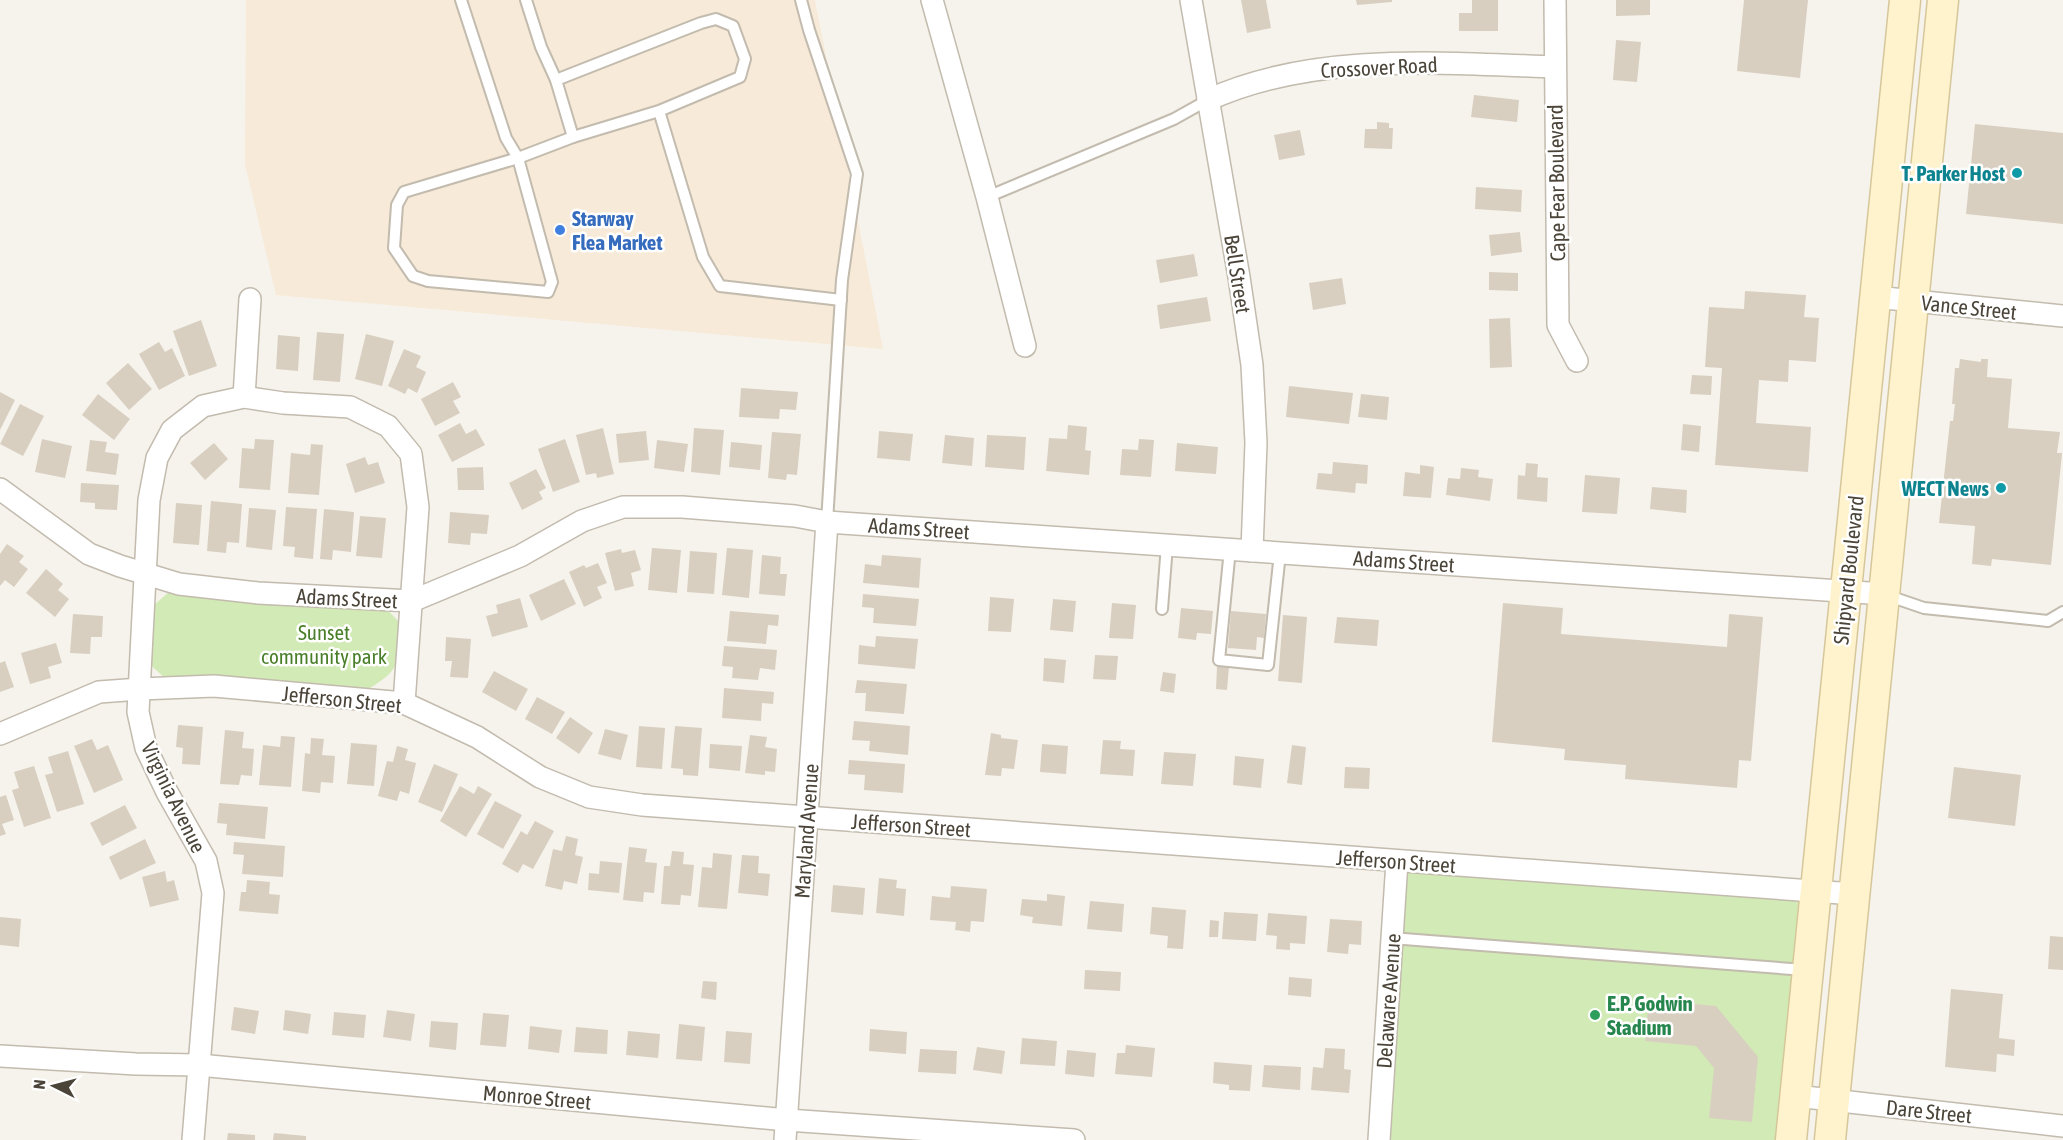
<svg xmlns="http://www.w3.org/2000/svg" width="2063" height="1140" viewBox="0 0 2063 1140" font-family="'Asap Condensed',sans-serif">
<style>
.commercial{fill:#f7ead8}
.green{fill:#d2eab5}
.building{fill:#d8cfc1}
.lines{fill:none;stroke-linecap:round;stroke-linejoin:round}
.service-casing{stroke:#c2bbae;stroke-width:14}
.minor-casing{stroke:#c2bbae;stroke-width:24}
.secondary-casing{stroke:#d6c79b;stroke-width:33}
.service{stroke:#fff;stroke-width:10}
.minor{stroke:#fff;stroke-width:21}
.secondary{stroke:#fff3cd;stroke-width:30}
.culture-dot{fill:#0f9aa8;stroke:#fff;stroke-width:2}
.shop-dot{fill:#3f7fe0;stroke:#fff;stroke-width:2}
.leisure-dot{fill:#2e9e5b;stroke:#fff;stroke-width:2}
.labels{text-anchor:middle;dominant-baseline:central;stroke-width:5;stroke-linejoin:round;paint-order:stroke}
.street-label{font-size:21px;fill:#4b4439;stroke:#fff}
.culture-label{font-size:21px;font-weight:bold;fill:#0d838f;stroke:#fff;text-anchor:end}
.shop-label{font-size:21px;font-weight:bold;fill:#366cbe;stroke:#fff;text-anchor:start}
.park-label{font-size:21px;fill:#4a7f2a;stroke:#fff}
.leisure-label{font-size:21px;font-weight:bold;fill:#27864d;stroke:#fff;text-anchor:start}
</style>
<rect width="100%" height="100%" fill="#f6f3ec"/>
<!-- commercial -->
<path class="commercial" d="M246,0H815L883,349L276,295L245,164Z"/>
<!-- green -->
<g class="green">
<path d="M169,592L382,604L398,621C398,663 404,668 365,691L166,679L145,660L147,611Z"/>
<path d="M1397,861L1817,891L1792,1140H1378Z"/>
</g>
<!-- building -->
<g class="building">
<path d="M1241,0H1266L1271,28L1247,33Z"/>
<path d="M1356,0H1392V2L1357,5Z"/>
<path d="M1472,0H1498V31H1459V13H1472Z"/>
<path d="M1616,0H1650V15L1616,16Z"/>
<path d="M1744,0H1808L1800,78L1737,71Z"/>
<path d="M1616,40L1641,42L1637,82L1613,80Z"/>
<path d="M1474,95L1519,100L1517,122L1471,117Z"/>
<path d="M1377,122L1389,123V128H1393L1392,149L1364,148L1365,129H1377Z"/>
<path d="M1975,124L2063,133V224L1966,214Z"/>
<path d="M1300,130L1305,155L1279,160L1274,135Z"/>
<path d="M1476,187L1522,190L1521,212L1475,209Z"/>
<path d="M1520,232L1522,252L1491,256L1489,235Z"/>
<path d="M1194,254L1198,276L1160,283L1156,260Z"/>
<path d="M1489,272L1518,273V291L1489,290Z"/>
<path d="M1342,278L1346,304L1313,310L1309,283Z"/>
<path d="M1745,291L1806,295L1804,317L1819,318L1816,362L1789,360L1788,382L1759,380L1756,423L1811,427L1808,472L1715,465L1722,368L1705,367L1709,307L1744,309Z"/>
<path d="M1207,297L1211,321L1160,329L1157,305Z"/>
<path d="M1510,318L1512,367L1490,368L1489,319Z"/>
<path d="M201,320L217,366L189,376L173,331Z"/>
<path d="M317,332L344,334L340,382L313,380Z"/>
<path d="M366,334L394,341L382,386L355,379Z"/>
<path d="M278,335L300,337L298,371L276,369Z"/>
<path d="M159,342L165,352L172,348L185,376L159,390L139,354Z"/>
<path d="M404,349L421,356L416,367L426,372L417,393L408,388L405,394L388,386Z"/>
<path d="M1960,359L1981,362V359H1988L1987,377L2012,379L2008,428L2060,432L2057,453H2062L2051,565L1992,559L1991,566L1972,564L1975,526L1939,523L1950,421H1953L1955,404H1952L1955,368H1959Z"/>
<path d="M128,363L152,389L129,410L106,383Z"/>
<path d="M1692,375L1712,376L1711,395L1690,394Z"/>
<path d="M453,382L461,397L453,401L460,413L435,426L421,399Z"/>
<path d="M1289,386L1353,393L1349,424L1286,417Z"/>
<path d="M741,388L798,392L796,410L780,409L779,419L739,417Z"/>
<path d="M0,392L15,400L0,430Z"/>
<path d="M98,394L130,419L114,440L82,415Z"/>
<path d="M1361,394L1389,397L1387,420L1358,417Z"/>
<path d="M20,404L44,416L23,456L0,444Z"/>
<path d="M460,423L466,434L476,429L485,445L452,462L438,435Z"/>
<path d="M1683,424L1701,426L1699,452L1681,450Z"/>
<path d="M1068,425L1087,427L1085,450L1091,451L1089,475L1046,471L1049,438L1067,439Z"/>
<path d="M603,428L614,474L597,478L596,473L586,475L576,435Z"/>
<path d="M694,428L724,430L720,475L691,472Z"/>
<path d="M646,431L649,460L619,463L616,434Z"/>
<path d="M879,431L913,434L910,461L877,458Z"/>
<path d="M772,432L801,434L797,475L787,474L786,480L768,478Z"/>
<path d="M945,435L974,438L972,466L942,463Z"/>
<path d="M987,435L1026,437L1024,470L985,467Z"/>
<path d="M42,439L72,446L65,478L35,472Z"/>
<path d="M255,439L274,440L270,490L239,488L242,448L254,449Z"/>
<path d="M565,439L580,482L553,492L538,449Z"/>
<path d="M1139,439L1154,440L1151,477L1120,475L1122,449L1138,450Z"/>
<path d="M90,440L107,442L105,452L119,454L116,475L86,471Z"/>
<path d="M657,440L688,444L684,472L654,468Z"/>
<path d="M731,442L762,445L760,470L729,467Z"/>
<path d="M214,443L228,459L205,480L190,463Z"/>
<path d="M1177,443L1218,447L1216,474L1175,471Z"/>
<path d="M311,444L323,445L319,495L288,493L291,453L310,455Z"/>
<path d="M365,457L368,465L378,462L385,483L355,493L346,464Z"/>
<path d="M1333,462L1368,465L1367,484L1356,483L1355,493L1316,489L1318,473L1332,474Z"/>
<path d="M1526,463L1538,464L1537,477L1548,478L1547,502L1517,499L1518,475L1525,476Z"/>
<path d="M1420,465L1434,467L1431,498L1403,496L1405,472L1420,474Z"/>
<path d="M483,467L484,490H458L457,468Z"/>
<path d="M1461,468L1479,470L1478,477L1493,479L1490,501L1446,495L1448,478L1460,479Z"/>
<path d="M536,469L546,488L539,492L543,499L522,510L509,483Z"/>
<path d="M1585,475L1620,478L1617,514L1582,512Z"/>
<path d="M81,483L119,485L117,510L95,509V503L80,502Z"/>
<path d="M1652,487L1687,490L1686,513L1650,509Z"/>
<path d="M211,501L242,504L239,543L227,542L226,553L207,551Z"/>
<path d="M176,503L202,505L199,545L173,543Z"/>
<path d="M286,507L317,509L313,559L294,557L295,547L283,546Z"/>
<path d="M249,508L276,510L272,550L246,547Z"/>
<path d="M324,509L354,512L351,552L333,550L332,560L320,559Z"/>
<path d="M450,512L489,515L487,534L471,533L470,545L448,543Z"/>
<path d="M360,516L386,518L382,558L356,556Z"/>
<path d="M7,544L24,556L19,562L28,569L14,587L5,580L0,586V554Z"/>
<path d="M652,548L681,550L677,593L648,590Z"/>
<path d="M727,548L753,550L749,598L722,595Z"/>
<path d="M621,549L622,553L635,550L641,570L631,573L634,586L615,591L605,553Z"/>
<path d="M690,551L717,553L714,594L687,592Z"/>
<path d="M762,555L781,557L780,574H787L785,596L759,594Z"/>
<path d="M882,555L921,558L919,588L863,583L865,564L881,566Z"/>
<path d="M598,563L607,583L597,587L602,598L584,607L569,572L584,565L586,568Z"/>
<path d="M46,569L63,584L58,590L69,599L55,617L26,593Z"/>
<path d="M564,579L576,604L541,621L529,595Z"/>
<path d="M863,594L919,599L916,626L873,623L874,608L862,607Z"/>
<path d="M990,597L1014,599L1011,632L988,631Z"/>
<path d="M520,598L528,627L492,637L486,616L498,613L496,605Z"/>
<path d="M1053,599L1076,601L1073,632L1050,630Z"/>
<path d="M1112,603L1136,605L1133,639L1109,638Z"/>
<path d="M1503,603L1563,608L1561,634L1727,647L1729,614L1763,617L1751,761L1739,760L1737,788L1625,779L1626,765L1564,760L1565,749L1492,742Z"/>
<path d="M1181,608L1213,611L1211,634L1197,633L1196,640L1178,638Z"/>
<path d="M730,611L779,615L778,626L768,625L766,644L727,641Z"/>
<path d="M1231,611L1266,614L1264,638L1257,637L1256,650L1228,648Z"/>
<path d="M73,614L103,616L102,637H91L90,654L70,653Z"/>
<path d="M1283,615L1307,617L1302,683L1278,681Z"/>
<path d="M1337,617L1379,620L1377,646L1334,643Z"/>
<path d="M876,636L918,639L915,669L858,664L859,645L875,647Z"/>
<path d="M446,637L471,639L468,678L450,677L452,661H445Z"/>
<path d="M56,643L62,663L48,667L51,678L30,684L21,653Z"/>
<path d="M724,646L777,650L775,670L760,668L758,680L732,678L733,667L722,666Z"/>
<path d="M1095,655L1118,656L1116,680L1093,679Z"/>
<path d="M1044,658L1066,660L1064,683L1043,681Z"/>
<path d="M5,661L14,687L0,692V663Z"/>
<path d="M1217,667H1229L1227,690L1216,689Z"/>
<path d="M494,671L528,689L516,711L482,692Z"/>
<path d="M1163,672L1176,674L1174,693L1160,691Z"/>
<path d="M857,680L907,684L904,714L865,711L866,693H855Z"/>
<path d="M724,688L774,692L773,704L762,703L761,721L722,718Z"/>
<path d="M537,697L565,712L552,734L525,719Z"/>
<path d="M570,717L593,733L579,754L556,738Z"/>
<path d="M854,721L910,726L908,755L869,751L870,741L852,740Z"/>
<path d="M178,725L203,727L200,765L182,764L183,748L176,747Z"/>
<path d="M639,726L665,728L662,769L636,767Z"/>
<path d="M675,726L702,728L698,776L683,775V769L671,768Z"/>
<path d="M605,729L628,735L621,760L598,754Z"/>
<path d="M225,730L244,732L242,748L254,749L252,776L241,775L239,785L220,784Z"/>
<path d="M991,733L1001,735V738L1018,740L1014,769L1002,768L1001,776L985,775Z"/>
<path d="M750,735L767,737L765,747L777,749L775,772L765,771V775L745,773Z"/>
<path d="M281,736L295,737L291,787L259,785L263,745L280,747Z"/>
<path d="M311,738L324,739L322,755L335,756L333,783L321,782L320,793L302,791L305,753L310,754Z"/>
<path d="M92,739L97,750L108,745L123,780L94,793L74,746Z"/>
<path d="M1103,740L1121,741L1120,749L1135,750L1133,776L1100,774Z"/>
<path d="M351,743L377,745L374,786L347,784Z"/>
<path d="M710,744L742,746L740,771L709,768Z"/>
<path d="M1042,744L1068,746L1066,774L1040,772Z"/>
<path d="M1292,745L1306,747L1302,785L1287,783Z"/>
<path d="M397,746L408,749L405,760L416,763L409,794L400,791L397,801L378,796L387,761L393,762Z"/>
<path d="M68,751L84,804L57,812L45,775L53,773L48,757Z"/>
<path d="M1164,752L1196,754L1193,786L1161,784Z"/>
<path d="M1235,756L1264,759L1261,788L1233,785Z"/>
<path d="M849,760L905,764L903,793L864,790L865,775L848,774Z"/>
<path d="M434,764L458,774L442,812L418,802Z"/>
<path d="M34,766L51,818L24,827L12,790L19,788L14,772Z"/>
<path d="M1345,767L1370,768L1369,789L1344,788Z"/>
<path d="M1954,767L2021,775L2015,826L1948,818Z"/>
<path d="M460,786L474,794L478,786L492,794L466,837L440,821Z"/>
<path d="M6,795L14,820L2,824L6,834L0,836V797Z"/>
<path d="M495,801L522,815L503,849L477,834Z"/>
<path d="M219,803L268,807L265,839L226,835L227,824L217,823Z"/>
<path d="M125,805L137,828L102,846L90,823Z"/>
<path d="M535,821L554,831L533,869L523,864L518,873L502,864L521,831L527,835Z"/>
<path d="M566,836L578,839L575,855L583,857L577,884L564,881L562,890L545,886L553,849L562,851Z"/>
<path d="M145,839L156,863L120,880L109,857Z"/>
<path d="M234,842L285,846L283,877L242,874L244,855L233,854Z"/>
<path d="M629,847L647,849L645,862L657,863L654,893L644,892L643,902L623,900Z"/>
<path d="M672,851L684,852L683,864L694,865L691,896L681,895L680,905L661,904L664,866H670Z"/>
<path d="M713,853L732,855L727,909L698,907L702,867L712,868Z"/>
<path d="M742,855L759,856L758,873L770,874L768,896L738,893Z"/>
<path d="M600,861L622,863L619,893L588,890L589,873L599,874Z"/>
<path d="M165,871L167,882L174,880L179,900L150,907L142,877Z"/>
<path d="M879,878L897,880L896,888L906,889L904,916L876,913Z"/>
<path d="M247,880L270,882L269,894L280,895L278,914L239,911L241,892H246Z"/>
<path d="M833,885L865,888L863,915L831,912Z"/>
<path d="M951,886L987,889L984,922L971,921L970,932L955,930L956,922L930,920L932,896L950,898Z"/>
<path d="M1047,894L1065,896L1062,926L1032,923L1033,917L1020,915L1022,899L1047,901Z"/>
<path d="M1090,901L1124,904L1122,932L1087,929Z"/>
<path d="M1152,907L1186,910L1183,949L1167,948L1168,936L1150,934Z"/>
<path d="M1224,912L1258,914L1256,941L1222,939Z"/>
<path d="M1268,913L1307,916L1305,944L1290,943V950L1276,949L1277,936L1266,935Z"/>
<path d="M0,917L21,919L19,947L0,945Z"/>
<path d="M1330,919L1362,921L1361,945L1349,944L1348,954L1327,952Z"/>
<path d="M1210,920L1219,921L1218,937H1209Z"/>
<path d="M2050,936L2063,937V970L2048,969Z"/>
<path d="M1085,970L1121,972L1120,991L1084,989Z"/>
<path d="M1289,977L1312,979L1311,997L1288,995Z"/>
<path d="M703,981L717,982L716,1000L701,998Z"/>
<path d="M1951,989L2003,994L1999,1038L2015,1040L2014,1056L1997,1054L1996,1072L1945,1067Z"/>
<path d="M1649,1000L1716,1006L1758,1057L1752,1122L1709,1118L1714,1068L1696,1046L1645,1041Z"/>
<path d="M234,1007L259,1011L255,1034L231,1030Z"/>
<path d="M285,1010L311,1014L308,1034L283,1030Z"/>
<path d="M387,1010L415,1014L411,1041L383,1037Z"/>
<path d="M334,1012L366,1015L364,1038L332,1035Z"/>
<path d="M483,1013L509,1015L506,1047L480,1045Z"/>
<path d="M431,1021L458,1023L456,1050L429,1047Z"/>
<path d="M679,1024L705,1027L702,1061L676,1059Z"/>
<path d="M530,1026L562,1030L559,1053L528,1049Z"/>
<path d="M576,1027L608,1030L607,1054L574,1052Z"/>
<path d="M870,1029L907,1032L906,1054L869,1051Z"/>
<path d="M628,1031L660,1034L658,1058L626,1055Z"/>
<path d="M726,1031L752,1033L750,1064L724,1062Z"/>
<path d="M1022,1038L1057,1041L1055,1066L1020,1064Z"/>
<path d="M1126,1045L1155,1048L1152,1077L1115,1074L1117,1053H1125Z"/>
<path d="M977,1047L1005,1051L1002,1074L973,1070Z"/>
<path d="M1325,1048L1345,1049L1344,1069L1351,1070L1349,1093L1311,1090L1313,1067L1323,1068Z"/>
<path d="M920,1049L957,1051L956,1074L918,1072Z"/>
<path d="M1067,1050L1096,1053L1094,1077L1065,1074Z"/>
<path d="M1214,1062L1252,1065L1250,1091L1229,1090V1085L1213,1083Z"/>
<path d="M1264,1065L1301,1067L1300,1090L1262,1087Z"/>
<path d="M228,1133L255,1135V1140H227Z"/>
<path d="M274,1133L306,1136V1140H273Z"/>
</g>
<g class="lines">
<defs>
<g id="service">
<path d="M461,0L506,138L518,158L404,192L397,205L394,248L413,276L428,281L548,292L552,282L518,158L573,137"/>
<path d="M526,0L541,47L556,80"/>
<path d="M801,0L809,30L857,174L842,280L827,522"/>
<path d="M659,111L573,137L556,80L701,23L716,19L733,26L745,59L740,77L659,111L703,257L720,286L841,300"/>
<path d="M987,197L1174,119L1208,100"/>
<path d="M1230,549L1219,660L1268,665L1280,553"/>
<path d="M1886,595L1924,608L2048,621L2063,612"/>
<path d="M1162,609L1167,545"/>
<path d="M1391,938L1805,970"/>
</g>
<g id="minor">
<path d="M932,0L987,197L1025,346"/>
<path d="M1191,0L1239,277L1252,365L1256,443L1252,551"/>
<path d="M1555,0L1558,325L1577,361"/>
<path d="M1208,100C1313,52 1442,63 1555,67"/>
<path d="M1875,297L2063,316"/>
<path d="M244,397L250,299"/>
<path d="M0,489L89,554L120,566L179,584L258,593L412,601L520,556L582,521L623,507H682L795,516L827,522L1884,594"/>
<path d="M0,734L99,692L140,689L214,686L404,703L477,737L540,777L589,797L642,805L1854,894"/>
<path d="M0,1056L136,1064L199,1065L787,1120L1074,1140"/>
<path d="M1796,1096L2063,1126"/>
<path d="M193,1140L213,893L206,861L167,792L146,748L138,712L149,500L157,458L172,430L203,406L244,397L283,403L350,407L388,426L411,454L418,507L404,703"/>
<path d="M785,1140L827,522"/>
<path d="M1379,1140L1397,861"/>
</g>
<g id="secondary">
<path d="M1791,1140L1905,0"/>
<path d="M1830,1140L1943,0"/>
</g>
</defs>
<!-- service casing -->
<use href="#service" class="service-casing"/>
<!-- minor casing -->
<use href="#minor" class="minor-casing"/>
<!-- secondary casing -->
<use href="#secondary" class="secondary-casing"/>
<!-- service -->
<use href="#service" class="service"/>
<!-- minor -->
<use href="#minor" class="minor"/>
<!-- secondary -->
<use href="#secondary" class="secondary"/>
</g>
<!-- markers -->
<g class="culture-dot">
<circle cx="2017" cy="173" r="6"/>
<circle cx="2001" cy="488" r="6"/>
</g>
<circle class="shop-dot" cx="560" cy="230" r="6"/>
<circle class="leisure-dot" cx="1595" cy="1015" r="6"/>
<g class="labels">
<!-- street labels -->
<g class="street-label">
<text transform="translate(1379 67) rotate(-3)">Crossover Road</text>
<text transform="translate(1556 183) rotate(-91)">Cape Fear Boulevard</text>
<text transform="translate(1238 274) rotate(81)">Bell Street</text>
<text transform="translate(1969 307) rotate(6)">Vance Street</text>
<text transform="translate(919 528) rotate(4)">Adams Street</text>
<text transform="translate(1404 561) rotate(4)">Adams Street</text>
<text transform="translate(1848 570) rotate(-84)">Shipyard Boulevard</text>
<text transform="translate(347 598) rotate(3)">Adams Street</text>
<text transform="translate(342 699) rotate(6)">Jefferson Street</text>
<text transform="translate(174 797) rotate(64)">Virginia Avenue</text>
<text transform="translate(911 825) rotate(4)">Jefferson Street</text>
<text transform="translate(806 831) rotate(-86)">Maryland Avenue</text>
<text transform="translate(1396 861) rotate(4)">Jefferson Street</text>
<text transform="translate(1388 1001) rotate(-86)">Delaware Avenue</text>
<text transform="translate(537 1097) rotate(5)">Monroe Street</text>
<text transform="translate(1929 1111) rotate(6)">Dare Street</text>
</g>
<!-- culture labels -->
<g class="culture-label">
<text x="2005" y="173">T. Parker Host</text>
<text x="1989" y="488">WECT News</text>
</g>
<!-- shop labels -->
<g class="shop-label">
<text x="572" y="218">Starway<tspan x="572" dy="24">Flea Market</tspan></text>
</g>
<!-- park labels -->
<g class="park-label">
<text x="324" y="632">Sunset<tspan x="324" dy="24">community park</tspan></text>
</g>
<!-- leisure labels -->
<g class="leisure-label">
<text x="1607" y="1003">E.P. Godwin<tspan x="1607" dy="24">Stadium</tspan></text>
</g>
</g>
<!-- north arrow -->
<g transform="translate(54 1086) rotate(276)" stroke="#ffffff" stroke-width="4.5" paint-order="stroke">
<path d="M0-4.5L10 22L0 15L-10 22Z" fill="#4b4439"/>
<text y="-9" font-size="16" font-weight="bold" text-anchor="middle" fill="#4b4439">N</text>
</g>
</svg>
